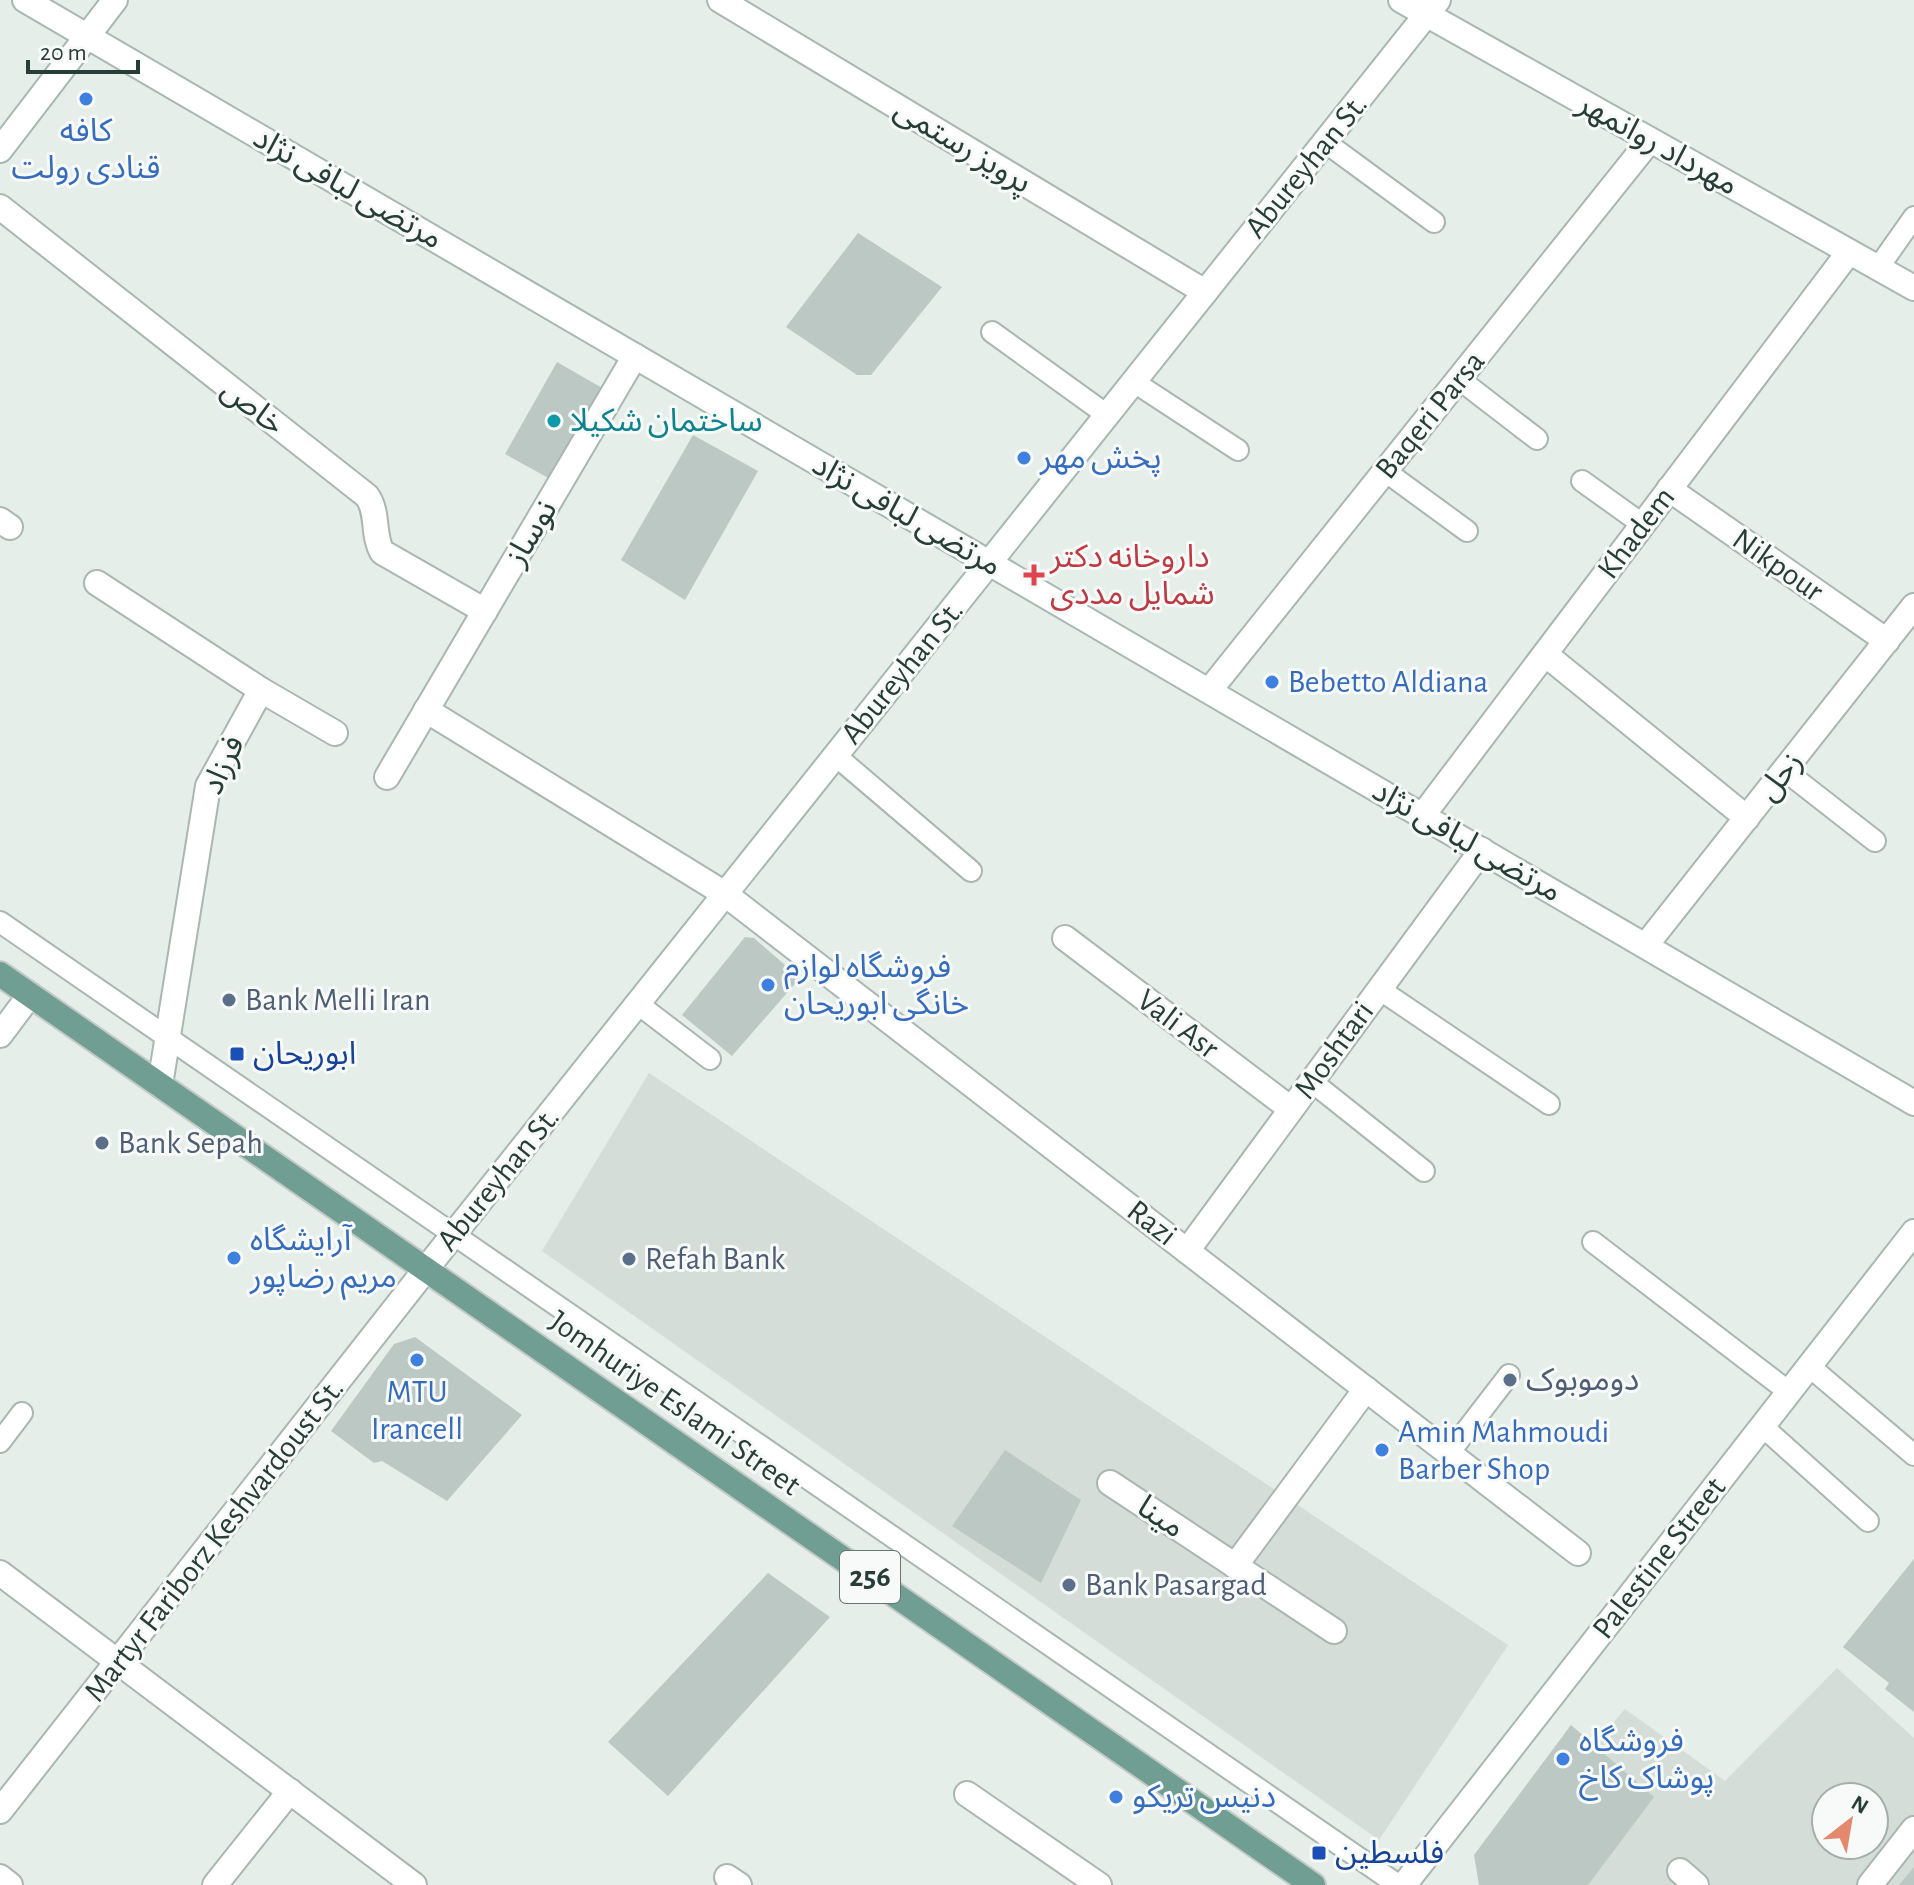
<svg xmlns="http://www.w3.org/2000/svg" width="1914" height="1885" viewBox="0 0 1914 1885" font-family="'Alegreya Sans','Noto Sans Arabic',sans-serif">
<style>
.built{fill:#d5ddd9;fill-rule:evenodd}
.building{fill:#bcc8c3}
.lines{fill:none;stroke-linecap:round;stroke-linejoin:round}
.lane-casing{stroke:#a9b6b1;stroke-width:24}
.street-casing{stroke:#a9b6b1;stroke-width:28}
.secondary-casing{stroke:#a6b8b2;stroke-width:28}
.primary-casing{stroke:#c3c9c7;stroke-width:28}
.lane{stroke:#fff;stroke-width:20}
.street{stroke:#fff;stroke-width:24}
.secondary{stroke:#fff;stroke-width:24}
.primary{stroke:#709e92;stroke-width:24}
.shop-dot{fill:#3f7fe0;stroke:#f7faf8;stroke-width:3}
.culture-dot{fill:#0f9aa8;stroke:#f7faf8;stroke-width:3}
.health-dot{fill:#e0444e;stroke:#f7faf8;stroke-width:3}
.service-dot{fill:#5c6f8a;stroke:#f7faf8;stroke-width:3}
.transit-dot{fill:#1a4fb4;stroke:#f7faf8;stroke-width:3}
.labels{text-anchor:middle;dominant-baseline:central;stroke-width:6;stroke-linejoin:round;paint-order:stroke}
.shield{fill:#f7faf8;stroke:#657672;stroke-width:2}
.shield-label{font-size:30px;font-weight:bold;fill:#273e38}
.shop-label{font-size:32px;fill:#366cbe;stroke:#f7faf8;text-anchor:start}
.street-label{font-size:32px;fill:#273e38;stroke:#f7faf8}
.culture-label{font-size:32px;fill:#0d838f;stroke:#f7faf8;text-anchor:start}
.health-label{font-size:32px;fill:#be3a42;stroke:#f7faf8;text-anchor:start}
.service-label{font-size:32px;fill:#4e5e75;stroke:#f7faf8;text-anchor:start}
.transit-label{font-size:32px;fill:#164399;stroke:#f7faf8;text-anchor:start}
</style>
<rect width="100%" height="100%" fill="#e6eeea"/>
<!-- built -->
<g class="built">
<path d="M649,1073L1508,1645L1379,1840L542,1251Z"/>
<path d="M1837,1668L1914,1738V1885H1478L1625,1709L1725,1781ZM1826,1797H1874V1845H1826Z"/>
</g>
<!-- building -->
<g class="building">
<path d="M858,233L942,287L871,375H857L786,327Z"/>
<path d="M557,362L604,389L552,480L505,454Z"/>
<path d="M693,435L758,471L685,600L621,560Z"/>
<path d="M745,937L754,938L800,978L732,1056L682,1015Z"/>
<path d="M415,1337L522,1415L447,1501L382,1461L374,1463L331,1431L394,1344Z"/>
<path d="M1005,1450L1081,1500L1041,1583L952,1526Z"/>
<path d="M1914,1559V1712L1885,1689L1889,1683L1843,1647Z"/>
<path d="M768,1573L830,1617L668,1796L608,1742Z"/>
<path d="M1571,1725L1654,1797L1588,1885H1479L1474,1855Z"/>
<path d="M1914,1867V1885H1899Z"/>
</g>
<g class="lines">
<defs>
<g id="lane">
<path d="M1325,142L1434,222"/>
<path d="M1878,268L1914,217"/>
<path d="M992,332L1107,415"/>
<path d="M1459,379L1537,439"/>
<path d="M1134,382L1238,450"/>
<path d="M1385,471L1467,531"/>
<path d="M1582,481L1642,524"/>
<path d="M836,756L971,871"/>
<path d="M1784,770L1875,841"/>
<path d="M0,922L1398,1885"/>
<path d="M1379,989L1549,1104"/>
<path d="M638,1004L710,1059"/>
<path d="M1311,1081L1424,1171"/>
<path d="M1593,1242L1789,1392"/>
<path d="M1809,1366L1914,1455"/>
<path d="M1762,1426L1868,1521"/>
<path d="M0,1442L22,1413"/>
<path d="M1449,1453L1509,1375"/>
</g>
<g id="street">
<path d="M720,0L1205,292"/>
<path d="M0,207L367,496C379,513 372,534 382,552L485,611"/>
<path d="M1669,489L1887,641"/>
<path d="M0,520L10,527"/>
<path d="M97,583L261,690L208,786L160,1085"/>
<path d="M1545,654L1747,818"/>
<path d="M261,690L335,733"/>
<path d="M1209,691L1650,140"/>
<path d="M426,710L725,894L1578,1553"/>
<path d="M387,777L635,356"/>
<path d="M1423,815L1849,252"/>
<path d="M1065,938L1291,1109"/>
<path d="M1646,945L1914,606"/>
<path d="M0,1035L30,995"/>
<path d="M1187,1251L1482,850"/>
<path d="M1110,1483L1334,1631"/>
<path d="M1235,1566L1366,1389"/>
<path d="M0,1573L414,1885"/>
<path d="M967,1794L1099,1885"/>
<path d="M0,1811L426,1269"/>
<path d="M1680,1871L1696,1885"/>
<path d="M0,1877L10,1885"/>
<path d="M727,1877L739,1885"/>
<path d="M215,1885L290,1791"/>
<path d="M1870,1885L1914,1829"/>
</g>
<g id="secondary">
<path d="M25,0L1914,1103"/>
<path d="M1401,0L1914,288"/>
<path d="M0,150L115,0"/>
<path d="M426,1269L1438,0"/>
<path d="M1404,1885L1914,1232"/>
</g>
<path id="primary" d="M0,974L1313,1885"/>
</defs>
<!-- lane casing -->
<use href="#lane" class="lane-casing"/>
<!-- street casing -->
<use href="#street" class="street-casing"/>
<!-- secondary casing -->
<use href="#secondary" class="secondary-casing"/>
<!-- primary casing -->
<use href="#primary" class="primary-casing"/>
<!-- lane -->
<use href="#lane" class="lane"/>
<!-- street -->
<use href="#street" class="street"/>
<!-- secondary -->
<use href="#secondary" class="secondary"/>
<!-- primary -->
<use href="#primary" class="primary"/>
</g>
<!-- markers -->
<g class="shop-dot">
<circle cx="86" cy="99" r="8"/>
<circle cx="1024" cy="458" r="8"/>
<circle cx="1272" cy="682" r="8"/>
<circle cx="768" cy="985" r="8"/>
<circle cx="234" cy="1258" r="8"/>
<circle cx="417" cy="1360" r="8"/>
<circle cx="1382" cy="1450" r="8"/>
<circle cx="1563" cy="1759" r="8"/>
<circle cx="1116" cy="1797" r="8"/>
</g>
<circle class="culture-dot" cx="554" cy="421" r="8"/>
<path class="health-dot" d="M1030 563h8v8h8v8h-8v8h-8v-8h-8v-8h8z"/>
<g class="service-dot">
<circle cx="229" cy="1000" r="8"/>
<circle cx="102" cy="1143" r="8"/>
<circle cx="629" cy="1259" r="8"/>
<circle cx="1510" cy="1380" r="8"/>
<circle cx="1069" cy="1585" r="8"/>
</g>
<g class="transit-dot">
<rect x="229" y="1046" width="16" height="16" rx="4"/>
<rect x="1311" y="1845" width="16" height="16" rx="4"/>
</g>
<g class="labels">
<!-- shield labels -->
<rect class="shield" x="840" y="1551" width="60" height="52" rx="6"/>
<g class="shield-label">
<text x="870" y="1577">256</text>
</g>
<!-- shop labels -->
<g class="shop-label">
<text x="86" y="131" text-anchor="middle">کافه<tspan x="86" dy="37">قنادی رولت</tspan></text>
<text x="1040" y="458">پخش مهر</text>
<text x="1288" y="682">Bebetto Aldiana</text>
<text x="784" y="967">فروشگاه لوازم<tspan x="784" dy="37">خانگی ابوریحان</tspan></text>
<text x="250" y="1240">آرایشگاه<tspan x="250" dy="37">مریم رضاپور</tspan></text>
<text x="417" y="1392" text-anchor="middle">MTU<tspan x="417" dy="37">Irancell</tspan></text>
<text x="1398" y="1432">Amin Mahmoudi<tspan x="1398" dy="37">Barber Shop</tspan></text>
<text x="1579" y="1741">فروشگاه<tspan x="1579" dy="37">پوشاک کاخ</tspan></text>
<text x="1132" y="1797">دنیس تریکو</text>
</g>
<!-- street labels -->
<g class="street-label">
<text transform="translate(1658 144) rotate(29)">مهرداد روانمهر</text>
<text transform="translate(963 146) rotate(31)">پرویز رستمی</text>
<text transform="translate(1306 166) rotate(-51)">Abureyhan St.</text>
<text transform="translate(348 188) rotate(30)">مرتضی لبافی نژاد</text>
<text transform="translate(253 407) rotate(38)">خاص</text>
<text transform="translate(1430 415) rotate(-51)">Baqeri Parsa</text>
<text transform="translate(907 515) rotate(30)">مرتضی لبافی نژاد</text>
<text transform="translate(531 533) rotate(-59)">نوساز</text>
<text transform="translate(1636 533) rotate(-53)">Khadem</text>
<text transform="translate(1778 565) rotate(35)">Nikpour</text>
<text transform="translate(902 672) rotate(-51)">Abureyhan St.</text>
<text transform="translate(223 765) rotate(-65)">فرزاد</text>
<text transform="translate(1780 776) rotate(-52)">زحل</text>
<text transform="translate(1467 841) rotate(30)">مرتضی لبافی نژاد</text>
<text transform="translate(1178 1024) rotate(37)">Vali Asr</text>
<text transform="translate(1334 1050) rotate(-54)">Moshtari</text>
<text transform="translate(498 1179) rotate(-51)">Abureyhan St.</text>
<text transform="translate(1152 1223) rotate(38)">Razi</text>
<text transform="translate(675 1403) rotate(35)">Jomhuriye Eslami Street</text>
<text transform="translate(1161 1517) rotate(34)">مینا</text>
<text transform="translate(214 1540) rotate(-52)">Martyr Fariborz Keshvardoust St.</text>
<text transform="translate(1659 1558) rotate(-52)">Palestine Street</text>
</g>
<!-- culture labels -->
<g class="culture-label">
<text x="570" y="421">ساختمان شکیلا</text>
</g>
<!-- health labels -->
<g class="health-label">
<text x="1050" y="557">داروخانه دکتر<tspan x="1050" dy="37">شمایل مددی</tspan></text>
</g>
<!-- service labels -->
<g class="service-label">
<text x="245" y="1000">Bank Melli Iran</text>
<text x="118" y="1143">Bank Sepah</text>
<text x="645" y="1259">Refah Bank</text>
<text x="1526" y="1380">دوموبوک</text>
<text x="1085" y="1585">Bank Pasargad</text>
</g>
<!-- transit labels -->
<g class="transit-label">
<text x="253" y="1054">ابوریحان</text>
<text x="1335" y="1853">فلسطین</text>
</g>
</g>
<!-- north arrow -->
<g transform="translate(1850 1821) rotate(31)"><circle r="38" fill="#f7faf8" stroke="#a4afab" stroke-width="2"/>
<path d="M0-6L14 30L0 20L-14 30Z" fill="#e4896e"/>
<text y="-12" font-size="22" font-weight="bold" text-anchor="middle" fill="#273e38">N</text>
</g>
<!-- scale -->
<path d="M28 60v12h110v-12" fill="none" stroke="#273e38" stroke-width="4"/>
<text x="40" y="60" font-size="24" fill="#273e38" stroke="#f7faf8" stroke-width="6" paint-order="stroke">20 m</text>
</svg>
